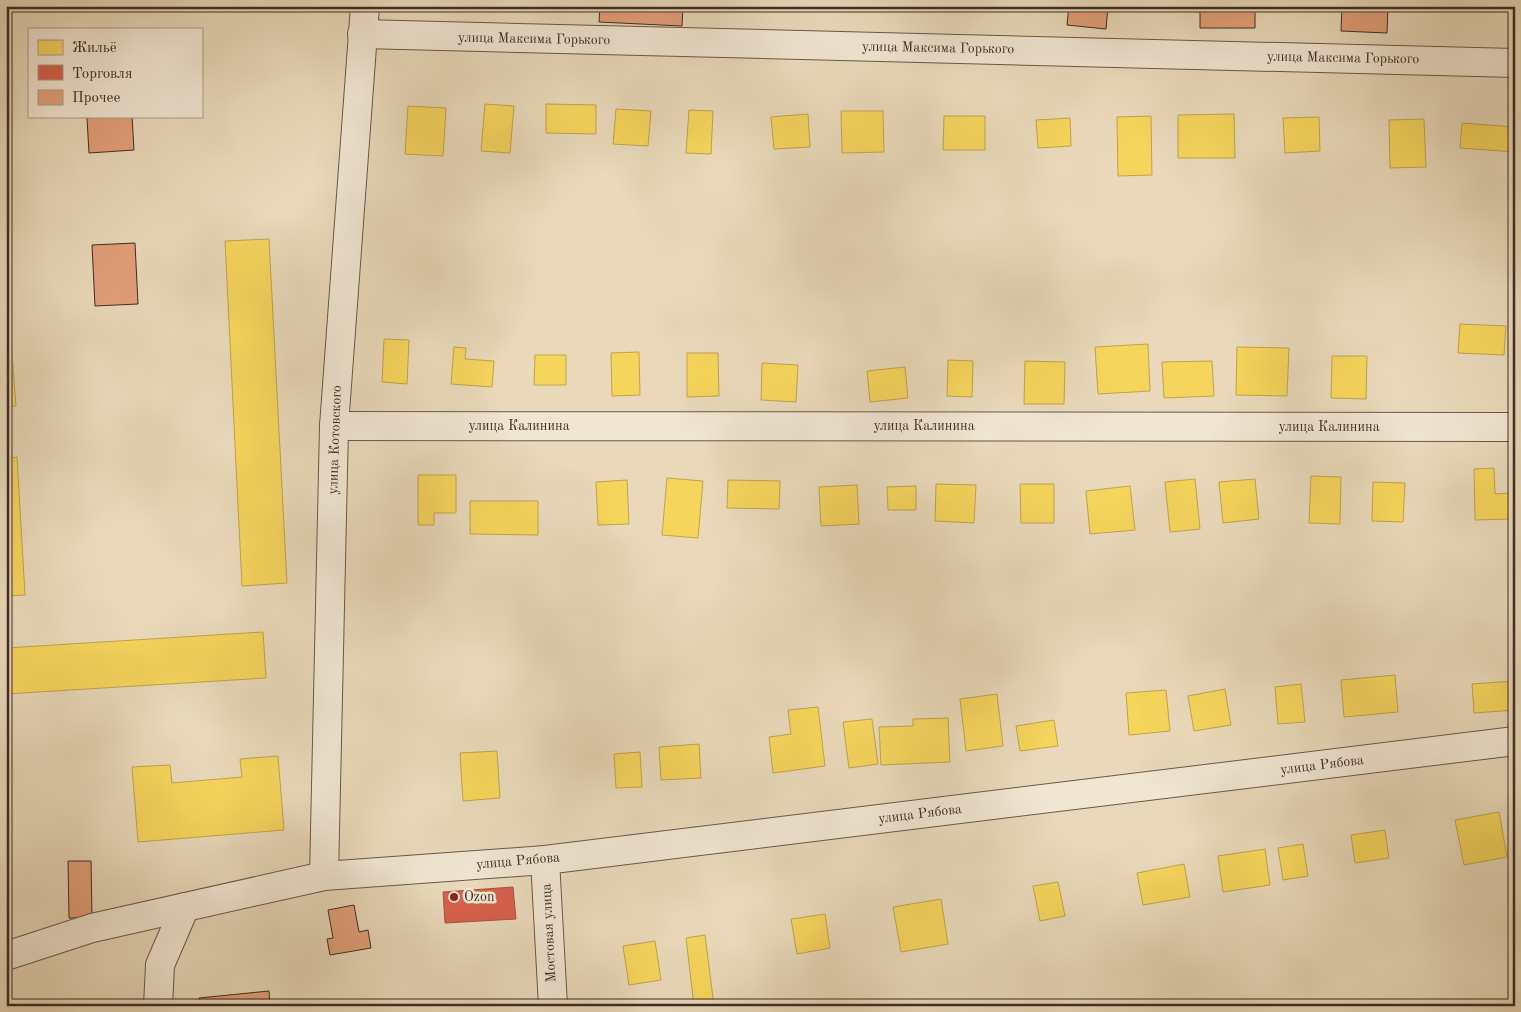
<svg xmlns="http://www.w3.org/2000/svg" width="1521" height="1012" viewBox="0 0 1521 1012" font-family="'Old Standard TT',serif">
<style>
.homes{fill:#f6d55c;stroke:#bfa34c}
.shops{fill:#d6604d;stroke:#a95141}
.building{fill:#e3a07a;stroke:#3f2d26}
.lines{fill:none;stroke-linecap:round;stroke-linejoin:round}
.minor-casing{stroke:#6a584b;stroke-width:30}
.minor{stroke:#f1e6d2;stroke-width:28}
.poi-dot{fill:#8f2418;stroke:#f1e6d2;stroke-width:2}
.labels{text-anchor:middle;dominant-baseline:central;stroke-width:5;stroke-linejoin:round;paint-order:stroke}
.street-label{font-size:14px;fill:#3f2d26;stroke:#f1e6d2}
.poi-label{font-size:14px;fill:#3f2d26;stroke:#f1e6d2;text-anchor:start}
</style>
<rect width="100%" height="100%" fill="#e9d9ba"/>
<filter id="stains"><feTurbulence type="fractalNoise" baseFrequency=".004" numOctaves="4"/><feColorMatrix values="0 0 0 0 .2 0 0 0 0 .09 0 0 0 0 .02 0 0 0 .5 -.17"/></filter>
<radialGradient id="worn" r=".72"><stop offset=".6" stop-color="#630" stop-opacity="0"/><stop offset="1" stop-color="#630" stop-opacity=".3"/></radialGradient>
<!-- homes -->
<g class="homes">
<path d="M485,104L514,106L510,153L481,151Z"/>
<path d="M546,104L596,105V134L546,133Z"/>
<path d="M408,106L446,108L443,156L405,154Z"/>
<path d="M616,109L651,111L648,146L613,144Z"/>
<path d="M689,110L713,111L711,154L686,153Z"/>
<path d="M841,111H883L884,152L842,153Z"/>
<path d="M808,114L810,147L774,149L771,117Z"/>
<path d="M1234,114L1235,158H1178V115Z"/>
<path d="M944,116H985V150H943Z"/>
<path d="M1151,116L1152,175L1118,176L1117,117Z"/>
<path d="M1319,117L1320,151L1285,153L1283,118Z"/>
<path d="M1070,118L1071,146L1038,148L1036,120Z"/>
<path d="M1424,119L1426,167L1390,168L1389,120Z"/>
<path d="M1462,123L1515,127V152L1460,148Z"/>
<path d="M269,239L287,583L242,586L225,241Z"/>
<path d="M6,278L16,406L6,407Z"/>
<path d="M1460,324L1506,326L1504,355L1458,353Z"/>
<path d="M384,339L409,340L407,384L382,382Z"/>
<path d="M1148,344L1150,391L1098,394L1095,347Z"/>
<path d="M454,347L466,348L465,359L494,361L492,387L451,384Z"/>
<path d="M1237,347L1289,348L1287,396L1236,395Z"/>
<path d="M639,352L640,395L612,396L611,353Z"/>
<path d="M687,353H718L719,396L687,397Z"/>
<path d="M535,355H566V385H534Z"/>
<path d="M1332,356H1367L1366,399L1331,398Z"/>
<path d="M948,360L973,361L972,397L947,396Z"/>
<path d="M1025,361L1065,362L1064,404H1024Z"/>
<path d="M1212,361L1214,396L1164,398L1162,362Z"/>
<path d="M762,363L798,365L796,402L761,400Z"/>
<path d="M905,367L908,398L870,402L867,371Z"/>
<path d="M17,457L25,595L6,596V459Z"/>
<path d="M1494,468L1495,494L1509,493L1510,519L1475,520L1474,469Z"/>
<path d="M418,475H456V513H434V525H418Z"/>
<path d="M1311,476L1341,477L1340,524L1309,523Z"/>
<path d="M667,478L703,481L698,538L662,535Z"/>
<path d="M1195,479L1200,529L1170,532L1165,482Z"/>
<path d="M1255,479L1259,519L1223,523L1219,482Z"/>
<path d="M627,480L629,524L598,525L596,482Z"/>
<path d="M728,480L780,481L779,509L727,508Z"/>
<path d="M1373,482L1405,483L1403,522L1372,521Z"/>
<path d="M936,484L976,485L974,523L935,521Z"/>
<path d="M1020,484H1054V523H1021Z"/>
<path d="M857,485L859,524L821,526L819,487Z"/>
<path d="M916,486V510H888L887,487Z"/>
<path d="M1130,486L1135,530L1090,534L1086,491Z"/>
<path d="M470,501H538V535L470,534Z"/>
<path d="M263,632L266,678L6,694V648Z"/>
<path d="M1395,675L1398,712L1344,717L1341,680Z"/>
<path d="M1515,681V710L1474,713L1472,684Z"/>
<path d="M1301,684L1305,722L1278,724L1275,687Z"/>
<path d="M1225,689L1231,725L1194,731L1188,696Z"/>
<path d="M1166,690L1170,731L1129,735L1126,693Z"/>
<path d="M997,694L1003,746L966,751L960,699Z"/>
<path d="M818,707L825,766L773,773L769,737L791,734L788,710Z"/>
<path d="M948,718L950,762L881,765L879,727L913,726V719Z"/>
<path d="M872,719L878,764L849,768L843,722Z"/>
<path d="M1054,720L1058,746L1020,751L1016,726Z"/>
<path d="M699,744L701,778L661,780L659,747Z"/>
<path d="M497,751L500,798L463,801L460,753Z"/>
<path d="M640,752L642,787L616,788L614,754Z"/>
<path d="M278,756L284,830L138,842L132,767L170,765L172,783L242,777L240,759Z"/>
<path d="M1499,812L1507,857L1464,865L1455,820Z"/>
<path d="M1385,830L1389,858L1355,863L1351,835Z"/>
<path d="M1303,844L1308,876L1283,880L1278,848Z"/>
<path d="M1265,849L1270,885L1223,892L1218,856Z"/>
<path d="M1184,864L1190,897L1143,905L1137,873Z"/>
<path d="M1058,882L1065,916L1040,921L1033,886Z"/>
<path d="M941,899L948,944L901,952L893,907Z"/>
<path d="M825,914L830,948L797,954L791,919Z"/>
<path d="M705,935L714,1006H694L686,938Z"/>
<path d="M655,941L661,980L629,985L623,946Z"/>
</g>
<!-- shops -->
<path class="shops" d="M513,887L516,919L445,923L443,892Z"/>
<!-- building -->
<g class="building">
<path d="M600,6H683L682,26L599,22Z"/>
<path d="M1069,6H1108L1106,29L1067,25Z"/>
<path d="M1188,6H1255V28H1200V12L1188,11Z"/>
<path d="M1342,6H1388L1387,33L1341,31Z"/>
<path d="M101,116H132L134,150L89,153L87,118Z"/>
<path d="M135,243L138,304L95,306L92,245Z"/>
<path d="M68,861H91L92,918H69Z"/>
<path d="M354,905L359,932L368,930L371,948L330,955L327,939L333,938L328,910Z"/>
<path d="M269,991L270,1006H200L199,998Z"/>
</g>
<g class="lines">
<defs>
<g id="minor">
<path d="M362,34L1515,63"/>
<path d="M334,426L1515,427"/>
<path d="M545,860L553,1006"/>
<path d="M324,876L334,426L365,6"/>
<path d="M6,956L92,928L324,876L545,860L1515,741"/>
<path d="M158,1006L160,965L185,907"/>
</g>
</defs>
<!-- minor casing -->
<use href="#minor" class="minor-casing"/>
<!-- minor -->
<use href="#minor" class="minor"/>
</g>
<!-- markers -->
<circle class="poi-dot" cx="454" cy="897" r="5"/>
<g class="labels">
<!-- street labels -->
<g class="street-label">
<text transform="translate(534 39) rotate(1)">улица Максима Горького</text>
<text transform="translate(938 48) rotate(1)">улица Максима Горького</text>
<text transform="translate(1343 58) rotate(1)">улица Максима Горького</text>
<text x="519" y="426">улица Калинина</text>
<text x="924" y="426">улица Калинина</text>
<text x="1329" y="427">улица Калинина</text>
<text transform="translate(335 440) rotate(-88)">улица Котовского</text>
<text transform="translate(1322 765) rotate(-7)">улица Рябова</text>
<text transform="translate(920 814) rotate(-7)">улица Рябова</text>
<text transform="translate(518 861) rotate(-5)">улица Рябова</text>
<text transform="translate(549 933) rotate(-93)">Мостовая улица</text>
</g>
<!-- poi labels -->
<g class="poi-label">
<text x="464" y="897">Ozon</text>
</g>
</g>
<!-- margin -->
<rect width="1521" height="1012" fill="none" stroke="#e9d9ba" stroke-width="25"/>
<rect x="8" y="8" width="1506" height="997" fill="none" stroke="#3f2d26" stroke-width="2.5"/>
<rect x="12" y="12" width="1496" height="987" fill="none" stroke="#3f2d26"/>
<!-- legend -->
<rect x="28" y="28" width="175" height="90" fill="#f1e6d2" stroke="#aa9c8d"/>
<rect x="38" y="40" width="25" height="15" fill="#f6d55c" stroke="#aa9c8d"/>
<text x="72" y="52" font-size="15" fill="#3f2d26">Жильё</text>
<rect x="38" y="65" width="25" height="15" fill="#d6604d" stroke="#aa9c8d"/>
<text x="72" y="78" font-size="15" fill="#3f2d26">Торговля</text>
<rect x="38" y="90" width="25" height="15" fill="#e3a07a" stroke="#aa9c8d"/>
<text x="72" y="102" font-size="15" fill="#3f2d26">Прочее</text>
<rect width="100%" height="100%" filter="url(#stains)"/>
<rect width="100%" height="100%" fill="url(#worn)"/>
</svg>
